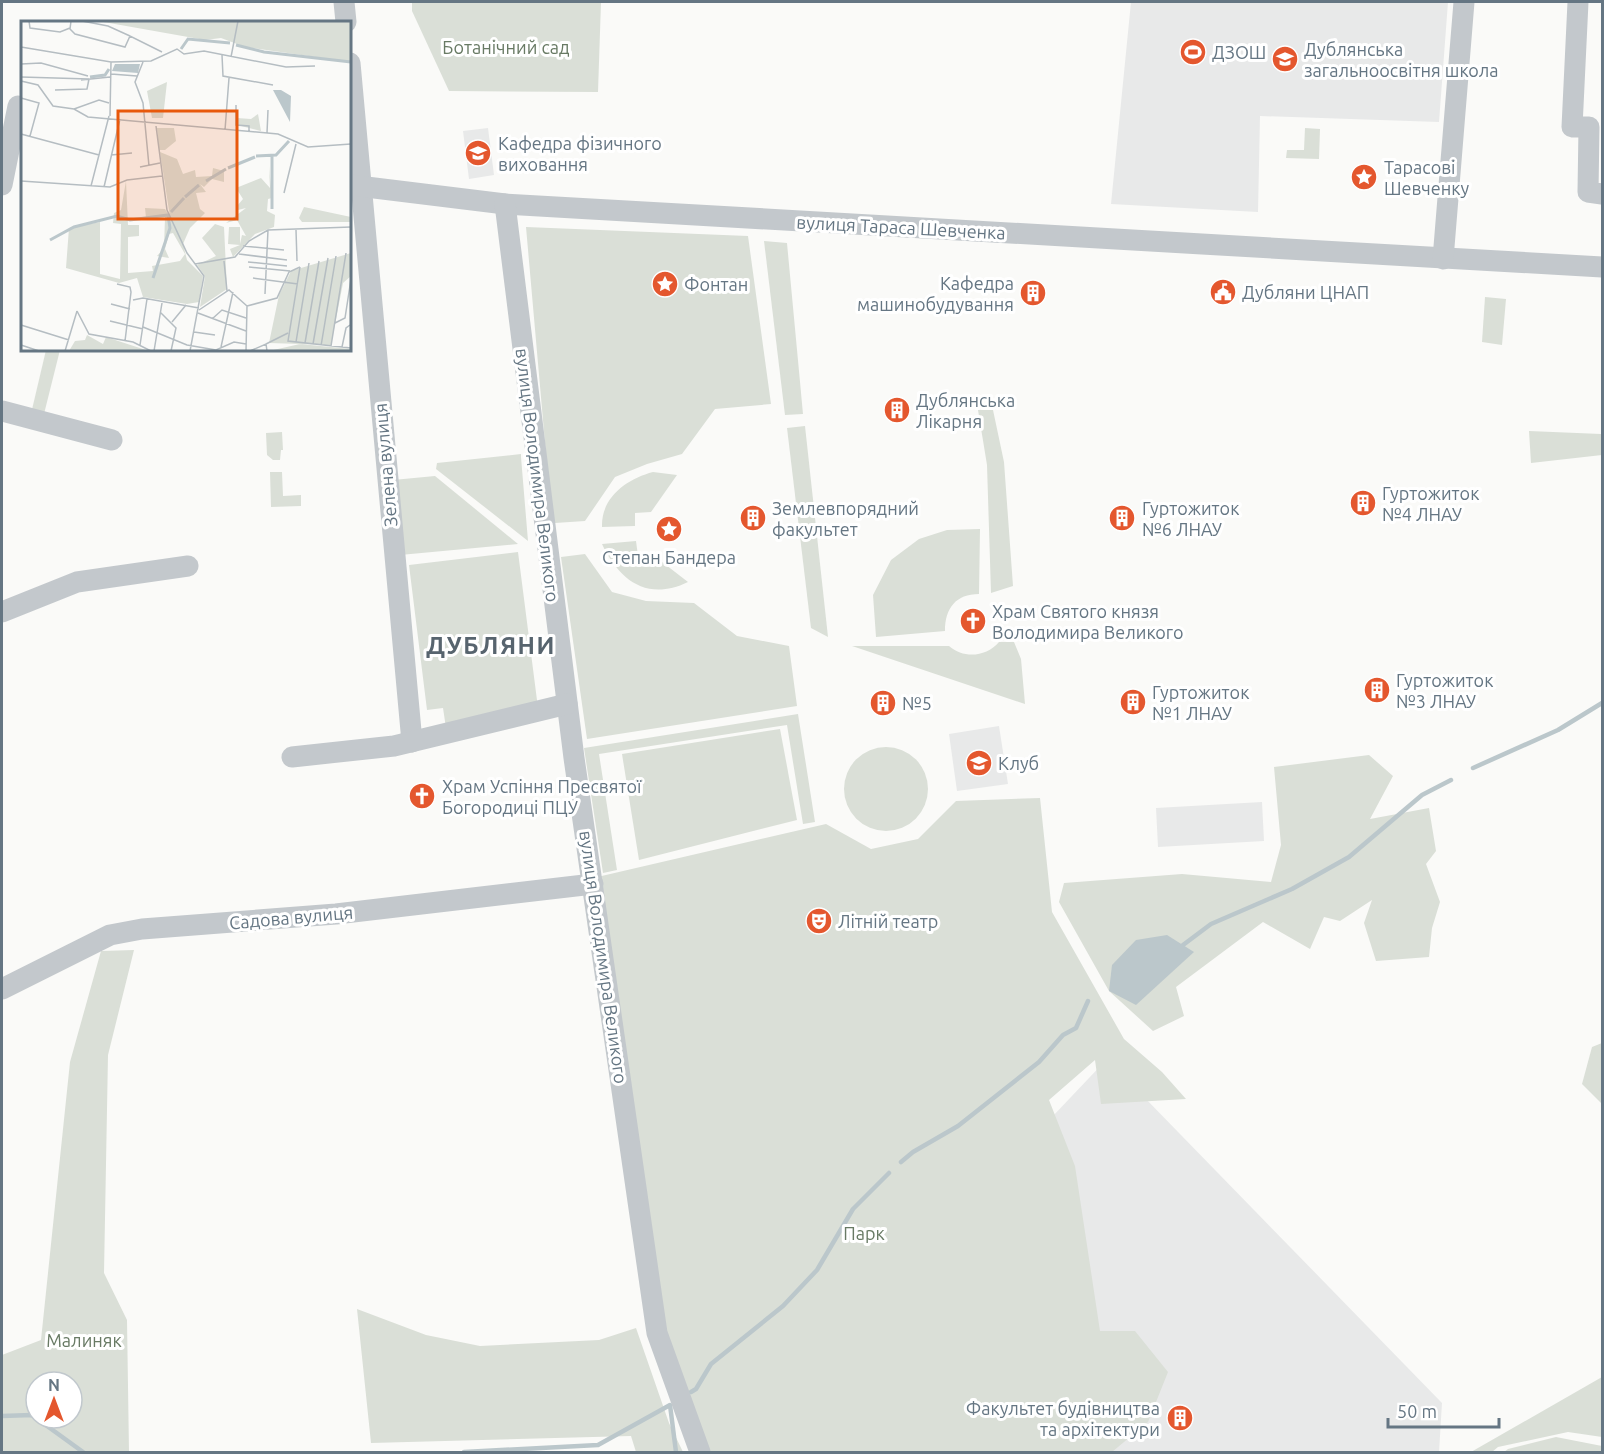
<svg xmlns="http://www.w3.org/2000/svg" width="1604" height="1454" viewBox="0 0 1604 1454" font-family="Ubuntu,sans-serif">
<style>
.built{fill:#e8e9e9}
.green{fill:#dadfd7;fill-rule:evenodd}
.water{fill:#bbc7cb}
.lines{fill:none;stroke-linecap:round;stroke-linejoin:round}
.stream{stroke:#bbc7cb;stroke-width:4.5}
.minor{stroke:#c3c8cc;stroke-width:21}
.labels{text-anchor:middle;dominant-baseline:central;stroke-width:6;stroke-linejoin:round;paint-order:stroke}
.park-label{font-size:18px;fill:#687a64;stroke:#fff}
.poi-label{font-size:18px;fill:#657683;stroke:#fff;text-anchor:start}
.street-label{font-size:18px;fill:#657683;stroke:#fff}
.district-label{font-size:24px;font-weight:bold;letter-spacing:1.5px;fill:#57646e;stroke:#fff}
.inset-river{fill:none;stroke:#bbc7cb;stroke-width:3}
.inset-road{fill:none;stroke:#b5bdc2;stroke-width:1.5}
.view{fill:#e8590c;fill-opacity:0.15;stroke:#e8590c;stroke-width:3}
.inset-edge{fill:none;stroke:#657683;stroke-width:3}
</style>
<rect width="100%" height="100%" fill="#fafaf8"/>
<!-- built -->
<g class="built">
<path d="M1131,2H1448L1439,122L1260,116L1258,212L1111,204Z"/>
<path d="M488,128L494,175L469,179L463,131Z"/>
<path d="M999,726L1008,784L957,791L949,734Z"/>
<path d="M1262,802L1264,841L1158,847L1156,808Z"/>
<path d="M1107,1059L1442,1403L1439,1452H1002L945,1230Z"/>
</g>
<!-- green -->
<g class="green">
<path d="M412,2H601L598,92L449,91L412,11Z"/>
<path d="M1305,128L1320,129L1319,159L1286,158L1287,150H1304Z"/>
<path d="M526,227L748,236L771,404L715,409L682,454L647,464L615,477L585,521L555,523L551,511Z"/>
<path d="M764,241L787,243L803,414L785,415Z"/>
<path d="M1485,297L1506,299L1502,345L1482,342Z"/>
<path d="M46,350H60L42,422L30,418Z"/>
<path d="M978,410H993L1004,462L1013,586L991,593L987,465Z"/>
<path d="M805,426L828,637L811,628L787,428Z"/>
<path d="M1529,431L1601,434L1602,455L1531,463Z"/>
<path d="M282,432L283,450H281L280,460H273L267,455L266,433Z"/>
<path d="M521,454V457L528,541L436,469L437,463Z"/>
<path d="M270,472H282L283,496L301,495V506L271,507Z"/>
<path d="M653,472L677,475L651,512L635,513V526L602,527C601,497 627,479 653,472Z"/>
<path d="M435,476L518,544L400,555L393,480Z"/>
<path d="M980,529L979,594C956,594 945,608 945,631L876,637L873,595L891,560L919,539L947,530Z"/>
<path d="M636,541L638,556L653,555L688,582C647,602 619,580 602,544Z"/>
<path d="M518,552L538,708L446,728L443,708L427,710L409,565Z"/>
<path d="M585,554L612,592L646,601L694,603L737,636L789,646L797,706L587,739L561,557Z"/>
<path d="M999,642H1014L1021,659L1025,704L852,646H949C964,659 986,657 999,642Z"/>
<path d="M798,714L815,822L803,824L787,725L599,754L617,870L603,873L584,748Z"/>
<path d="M780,729L797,820L639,860L622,754Z"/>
<circle cx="886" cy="789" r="42"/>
<path d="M1369,755L1393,776L1370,819L1429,808L1436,851L1426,864L1440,902L1432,928L1429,957L1376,961L1364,923L1372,900L1340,921L1324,917L1310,949L1263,922L1176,987L1184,1016L1153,1031L1109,991L1059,902L1064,883L1182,874L1271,882L1281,845L1274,767Z"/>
<path d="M1040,798L1052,912L1124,1039L1162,1072L1186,1099L1101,1104L1095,1060L1049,1100L1075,1166L1100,1331H1135L1168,1372L1148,1422L1112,1452H700L657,1333L593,878L826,824L871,849L918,839L956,801Z"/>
<path d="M134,950L108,1055L104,1273L127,1320L129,1452H2V1355L41,1340L70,1062L101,951ZM36,1382H72V1418H36Z"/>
<path d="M1602,1043V1104L1582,1084L1592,1047Z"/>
<path d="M357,1309L426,1335L480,1346L599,1340L636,1328L669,1423L683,1452H636L631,1436L371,1443Z"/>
<path d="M1602,1377V1437L1568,1432L1498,1447L1492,1452H1471Z"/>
<path d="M1556,1437L1602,1446V1452H1504L1508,1449Z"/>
</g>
<!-- water -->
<path class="water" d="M1167,935L1194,952L1136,1005L1109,991L1112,965L1136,940Z"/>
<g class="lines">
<!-- stream -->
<g class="stream">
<path d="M1473,768L1558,730L1602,703"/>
<path d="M1183,945L1211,924L1292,889L1349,857L1422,795L1451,780"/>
<path d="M901,1162L913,1152L958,1126L1039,1062L1063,1035L1076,1028L1088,1001"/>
<path d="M691,1392L696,1389L711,1364L783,1306L817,1270L853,1209L889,1173"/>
<path d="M2,1416L32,1415L36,1418"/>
<path d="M36,1418L83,1452"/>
<path d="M464,1452L598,1445L670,1405L676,1452"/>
</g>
<!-- minor -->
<g class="minor">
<path d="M344,2L346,22"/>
<path d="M1578,2L1572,127H1589L1588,192L1602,194"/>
<path d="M350,63L412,742"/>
<path d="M2,185L18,106"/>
<path d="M350,185L505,204L1602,267"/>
<path d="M505,204L574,758L657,1333L700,1452"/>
<path d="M1443,259L1464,2"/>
<path d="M2,411L112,440"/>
<path d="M2,612L77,582L188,566"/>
<path d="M292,757L394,746L567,704"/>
<path d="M2,989L110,935L142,929L336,914L593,884"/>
</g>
</g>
<!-- icons -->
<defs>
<symbol id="stadium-disc" viewBox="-11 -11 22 22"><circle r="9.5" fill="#e4572e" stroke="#fff"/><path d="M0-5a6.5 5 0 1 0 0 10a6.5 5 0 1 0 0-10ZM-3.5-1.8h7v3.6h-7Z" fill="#fff"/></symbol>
<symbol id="university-disc" viewBox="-11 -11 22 22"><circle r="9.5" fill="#e4572e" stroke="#fff"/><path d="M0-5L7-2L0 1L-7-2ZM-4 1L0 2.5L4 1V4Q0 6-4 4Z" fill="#fff"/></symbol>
<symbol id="sight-disc" viewBox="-11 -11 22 22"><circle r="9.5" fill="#e4572e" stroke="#fff"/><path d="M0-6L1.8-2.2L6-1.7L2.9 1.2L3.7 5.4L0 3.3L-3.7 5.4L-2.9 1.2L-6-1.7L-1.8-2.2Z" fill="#fff"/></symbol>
<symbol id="civic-disc" viewBox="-11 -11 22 22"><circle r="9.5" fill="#e4572e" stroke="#fff"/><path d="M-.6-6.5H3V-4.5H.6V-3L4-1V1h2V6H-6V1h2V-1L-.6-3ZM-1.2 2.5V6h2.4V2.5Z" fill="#fff"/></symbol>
<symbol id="building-disc" viewBox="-11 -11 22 22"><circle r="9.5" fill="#e4572e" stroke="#fff"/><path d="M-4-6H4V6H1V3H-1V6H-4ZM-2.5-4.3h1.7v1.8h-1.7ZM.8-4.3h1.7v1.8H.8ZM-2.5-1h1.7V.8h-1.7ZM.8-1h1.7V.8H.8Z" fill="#fff"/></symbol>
<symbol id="church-disc" viewBox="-11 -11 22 22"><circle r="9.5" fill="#e4572e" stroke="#fff"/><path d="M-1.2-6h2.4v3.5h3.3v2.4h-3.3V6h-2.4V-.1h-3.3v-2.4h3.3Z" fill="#fff"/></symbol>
<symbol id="theatre-disc" viewBox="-11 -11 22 22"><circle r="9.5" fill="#e4572e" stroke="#fff"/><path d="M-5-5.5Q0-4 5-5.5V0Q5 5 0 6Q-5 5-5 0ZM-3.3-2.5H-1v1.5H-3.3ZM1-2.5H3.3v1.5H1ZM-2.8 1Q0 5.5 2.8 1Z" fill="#fff"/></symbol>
</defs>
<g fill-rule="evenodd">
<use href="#stadium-disc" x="1178" y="37" width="30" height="30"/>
<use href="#university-disc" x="1270" y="44" width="30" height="30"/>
<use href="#university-disc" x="463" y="138" width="30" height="30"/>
<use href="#sight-disc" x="1349" y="162" width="30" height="30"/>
<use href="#sight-disc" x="650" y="269" width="30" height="30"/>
<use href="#civic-disc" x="1208" y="277" width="30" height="30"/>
<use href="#building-disc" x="1018" y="278" width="30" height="30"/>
<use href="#building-disc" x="882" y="395" width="30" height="30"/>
<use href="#building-disc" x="1348" y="488" width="30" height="30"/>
<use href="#building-disc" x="738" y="503" width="30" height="30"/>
<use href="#building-disc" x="1107" y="503" width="30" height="30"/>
<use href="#sight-disc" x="654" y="514" width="30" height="30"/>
<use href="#church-disc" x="958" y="606" width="30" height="30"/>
<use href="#building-disc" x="1362" y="675" width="30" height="30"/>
<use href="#building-disc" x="1118" y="687" width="30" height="30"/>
<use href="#building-disc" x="868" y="688" width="30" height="30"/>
<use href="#university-disc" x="964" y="748" width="30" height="30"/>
<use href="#church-disc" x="407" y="781" width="30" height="30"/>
<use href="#theatre-disc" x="804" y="906" width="30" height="30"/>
<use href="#building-disc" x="1165" y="1403" width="30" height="30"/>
</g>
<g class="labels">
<!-- park labels -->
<g class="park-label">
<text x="506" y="47">Ботанічний сад</text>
<text x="864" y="1233">Парк</text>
<text x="84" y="1340">Малиняк</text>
</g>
<!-- poi labels -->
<g class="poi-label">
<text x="1304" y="49">Дублянська<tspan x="1304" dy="21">загальноосвітня школа</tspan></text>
<text x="1212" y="52">ДЗОШ</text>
<text x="498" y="143">Кафедра фізичного<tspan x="498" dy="21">виховання</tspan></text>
<text x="1384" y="167">Тарасові<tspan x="1384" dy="21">Шевченку</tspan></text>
<text x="1014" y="283" text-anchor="end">Кафедра<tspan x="1014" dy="21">машинобудування</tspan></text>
<text x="684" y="284">Фонтан</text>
<text x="1242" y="292">Дубляни ЦНАП</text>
<text x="916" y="400">Дублянська<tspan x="916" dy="21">Лікарня</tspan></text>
<text x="1382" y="493">Гуртожиток<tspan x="1382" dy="21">№4 ЛНАУ</tspan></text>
<text x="772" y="508">Землевпорядний<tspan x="772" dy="21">факультет</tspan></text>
<text x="1142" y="508">Гуртожиток<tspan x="1142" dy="21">№6 ЛНАУ</tspan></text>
<text x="669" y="557" text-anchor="middle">Степан Бандера</text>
<text x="992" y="611">Храм Святого князя<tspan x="992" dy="21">Володимира Великого</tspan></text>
<text x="1396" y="680">Гуртожиток<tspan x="1396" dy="21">№3 ЛНАУ</tspan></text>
<text x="1152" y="692">Гуртожиток<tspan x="1152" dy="21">№1 ЛНАУ</tspan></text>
<text x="902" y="703">№5</text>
<text x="998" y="763">Клуб</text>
<text x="442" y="786">Храм Успіння Пресвятої<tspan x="442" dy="21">Богородиці ПЦУ</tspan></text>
<text x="838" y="921">Літній театр</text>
<text x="1160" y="1408" text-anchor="end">Факультет будівництва<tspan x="1160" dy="21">та архітектури</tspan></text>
</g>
<!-- street labels -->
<g class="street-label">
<text transform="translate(901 227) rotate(3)">вулиця Тараса Шевченка</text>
<text transform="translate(385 465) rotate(-95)">Зелена вулиця</text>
<text transform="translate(538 475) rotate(83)">вулиця Володимира Великого</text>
<text transform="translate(291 917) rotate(-5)">Садова вулиця</text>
<text transform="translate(604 957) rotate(82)">вулиця Володимира Великого</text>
</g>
<!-- district labels -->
<g class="district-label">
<text x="491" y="645">ДУБЛЯНИ</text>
</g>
</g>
<!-- overview -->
<g transform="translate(21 21)">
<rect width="330" height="330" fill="#fafaf8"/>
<path d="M77,0H330V41L224,26L200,17L184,19ZM146,61L142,97H131L126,70ZM237,93L240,110L216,104V97L230,98ZM136,107H153L155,120L144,129H138ZM139,131L156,138L162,153L174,149L175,156L191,155L192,147L203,150V161L191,158L183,166L179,163L185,171L175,172L179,188L184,192L169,207L162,223L166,239L182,255L178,281L166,283L122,276L116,257L98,262L45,247L48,207L79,201V253L99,258L100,203L92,202L93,192L100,189L105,160L107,204H118V215L107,216V252L132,250L131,245L159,240L164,233L152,212L148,213L144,228L148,237L136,235L143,227L144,196L125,197L124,187L144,188L149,196ZM248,145L251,177L247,178L246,190L254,194L253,206L234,213L212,236L209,228L219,224L207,223L208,206H219V223L221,214L225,215L216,199L205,202L225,187L217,189L216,185L222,178L215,167L240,157L249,167ZM283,186L330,196V201H281L278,197ZM194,203L203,206L206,268L179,286L184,255L176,244L195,235L181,217ZM330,232V255L322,262L310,324L248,322L258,274L270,250ZM66,314L82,323L85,316L128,330H48L54,320L64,319ZM279,323L330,328V330H248Z" fill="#dadfd7"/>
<path d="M119,43L117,52L91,50L94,43ZM252,69H260L270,75L269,101Z" fill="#bbc7cb"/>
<path class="inset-river" d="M215,24L243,31L330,41M160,28L167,18L209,22M69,56L84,54L88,48M235,135L255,134L268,120M251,135V188M207,147L234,136M185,160L205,148M164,176L178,164M150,191L163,177M29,219L53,206L96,195L109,199L147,194L149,207L132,257"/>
<path class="inset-road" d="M8,0L9,7L39,11L49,7M50,0L49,8L54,13L104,26L109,15L141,31M61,0L87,5L109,15M0,26L90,41L130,40L156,28L163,33L183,30L265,46L294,45M201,34L202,55L252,64M210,36L217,0M122,41L114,61L122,82L128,145M0,43L20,42L67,55M90,53L116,55M0,56L68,58M60,59L89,56M0,60L17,64L32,85L53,88L67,96L257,113L287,126L330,123M34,69L66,68L68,58M0,77L18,82L9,115M215,84V104L228,105V111M53,88L78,79L88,82M89,95L90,41M135,105L146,189L166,232L183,255L169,330M204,109L208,57M246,112L247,89M0,113L78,134M90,134L111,132M119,146L139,142M0,160L89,166L106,159L141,155M70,165L88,95M83,166L99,98M263,172L275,123M275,209L276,240M222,225L263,229M218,233L266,239M203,240L206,270M227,241L266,245M174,243L214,236L228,220L247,209L330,206M228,246L269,250M279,246L267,320L330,327M232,257L277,263M96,263L109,266L110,271L104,320M244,273L247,209M112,279L122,277L178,287M90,283L109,288M226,285L256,277L268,251L279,246M178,289L208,269L226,285M56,290L68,313L112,321L130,330M139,291L155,307L150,330M177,292L225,310M191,298L201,289L225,297M89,300L122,308M151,301L165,284M314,302L324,297L330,258M0,304L48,319M122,306L166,324L195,329L213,321L225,323M173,311L194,314M275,321L288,242M284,322L298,240M245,323L267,312M292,323L307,237M0,324L18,330M119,324L126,278M300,325L315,235M310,325L325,232M200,326L212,271M321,326L325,307L329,304M44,330L56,290M133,330L141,282M225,330L226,285M229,330L245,323L246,330"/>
<path class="view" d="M97,90H216V198H97Z"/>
<rect width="330" height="330" class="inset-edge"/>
</g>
<!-- border -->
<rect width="1604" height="1454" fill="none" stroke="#657683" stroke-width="6"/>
<!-- north arrow -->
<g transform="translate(54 1400)"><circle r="28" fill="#ffffff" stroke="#c1c8cd" stroke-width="1.5"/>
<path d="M0-4.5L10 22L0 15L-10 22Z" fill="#e4572e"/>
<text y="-9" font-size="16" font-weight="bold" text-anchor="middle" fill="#657683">N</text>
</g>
<!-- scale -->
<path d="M1388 1418v9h111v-9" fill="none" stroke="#657683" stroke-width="3"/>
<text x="1397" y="1418" font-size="18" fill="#657683" stroke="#ffffff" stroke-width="4.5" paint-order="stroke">50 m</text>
</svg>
